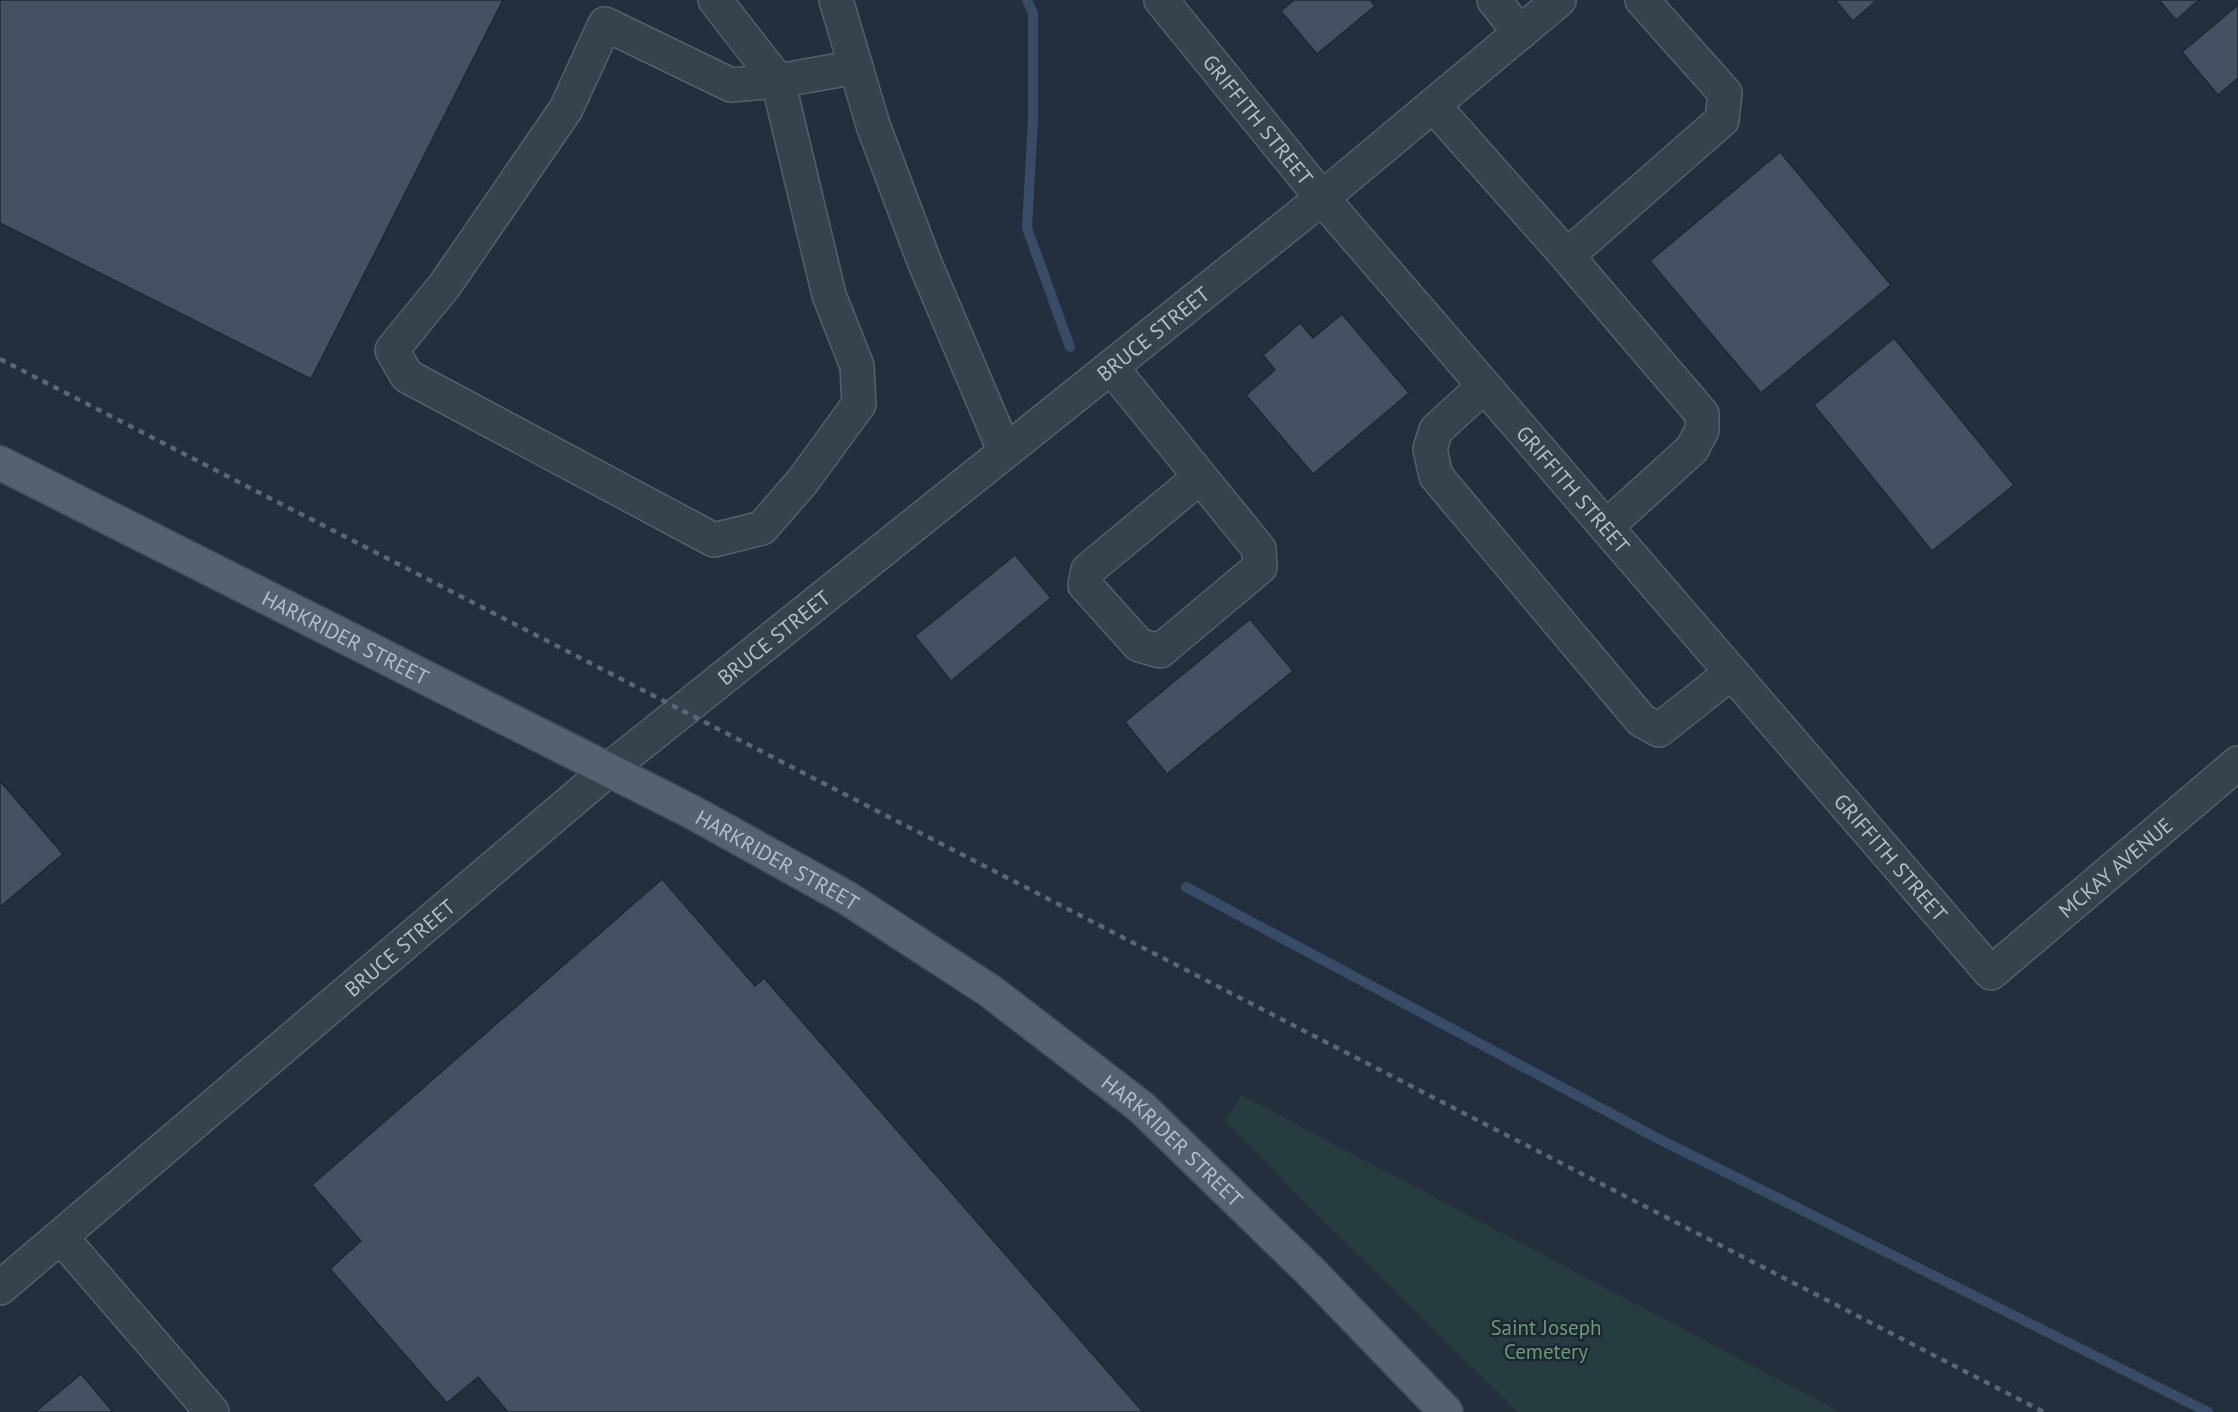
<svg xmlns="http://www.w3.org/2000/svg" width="2238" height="1412" viewBox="0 0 2238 1412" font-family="'PT Sans',sans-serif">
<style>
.green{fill:#263c3f}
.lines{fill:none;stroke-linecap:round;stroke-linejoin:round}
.stream{stroke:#394c67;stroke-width:10}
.building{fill:#455162;stroke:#1f2835;stroke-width:1.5}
.minor-casing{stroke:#565f6c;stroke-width:36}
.major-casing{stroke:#414a57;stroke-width:36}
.minor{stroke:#38414e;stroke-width:33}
.major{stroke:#56606e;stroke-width:33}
.rail{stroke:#5a6575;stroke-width:4.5;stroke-dasharray:6 6;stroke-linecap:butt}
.labels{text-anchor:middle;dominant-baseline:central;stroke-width:5;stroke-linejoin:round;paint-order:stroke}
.street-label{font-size:21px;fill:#b4bcc9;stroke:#1d2633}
.park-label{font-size:21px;fill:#6b9a76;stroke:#1d2633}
</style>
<rect width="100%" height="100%" fill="#242f3e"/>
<!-- green -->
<path class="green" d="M1241,1095L1840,1412H1518L1306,1204L1226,1121Z"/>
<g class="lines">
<!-- stream -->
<g class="stream">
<path d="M1027,0L1033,13V119L1027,228L1070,347"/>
<path d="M1186,887L1655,1137L2208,1412"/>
</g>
</g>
<!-- building -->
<g class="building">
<path d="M0,0H503L311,379L0,223Z"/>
<path d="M1294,0H1370L1375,6L1317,54L1281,11Z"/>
<path d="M1835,0H1877L1853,21Z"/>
<path d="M2159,0H2199L2176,20Z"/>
<path d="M2238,5V78L2218,95L2182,52Z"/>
<path d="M1780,152L1891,285L1761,393L1650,261Z"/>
<path d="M1342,314L1409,393L1313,474L1246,395L1275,370L1263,355L1300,323L1313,338Z"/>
<path d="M1894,338L2014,485L1932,551L1814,405Z"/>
<path d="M1015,555L1051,598L951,681L915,636Z"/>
<path d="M1250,619L1293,671L1167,774L1125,722Z"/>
<path d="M0,781L63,854L0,907Z"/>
<path d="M662,879L755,986L764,978L1143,1412H508L478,1377L447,1403L330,1269L361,1241L312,1185Z"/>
<path d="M81,1374L113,1412H35Z"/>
</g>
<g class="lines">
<defs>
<g id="minor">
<path d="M715,0L778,81L829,295L857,366L859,404L802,482L762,528L714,540L407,376L392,350L445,285L566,109L605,24L731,85L778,81L856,67"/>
<path d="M836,0L873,125L924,261L1005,452"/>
<path id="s1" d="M1161,0L1322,198L1991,973L2238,763"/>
<path d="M1494,0L1520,33"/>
<path d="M1433,105L1567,256L1722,120L1725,93L1642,0"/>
<path d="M1567,256L1702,414V430L1692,449L1606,527"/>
<path d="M1111,367L1259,549L1260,567L1160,651L1139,645L1085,585L1088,570L1200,477"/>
<path d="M1484,386L1436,430L1430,449L1436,476L1641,720L1659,730L1731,673"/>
<path d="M61,1237L212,1412"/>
<path id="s2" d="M0,1288L608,770L1322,198L1559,0"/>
</g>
<g id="major">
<path id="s3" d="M0,463L692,812L847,898L990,991L1141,1107L1311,1272L1446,1412"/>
</g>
</defs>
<!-- minor casing -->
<use href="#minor" class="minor-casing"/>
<!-- major casing -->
<use href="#major" class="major-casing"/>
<!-- minor -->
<use href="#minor" class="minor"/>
<!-- major -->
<use href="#major" class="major"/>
<!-- rail -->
<path class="rail" d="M0,359L2044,1412"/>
</g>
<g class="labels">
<!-- street labels -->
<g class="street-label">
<text stroke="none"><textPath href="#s1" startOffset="154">GRIFFITH STREET</textPath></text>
<text stroke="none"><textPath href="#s2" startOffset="1497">BRUCE STREET</textPath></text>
<text stroke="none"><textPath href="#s1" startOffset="640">GRIFFITH STREET</textPath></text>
<text stroke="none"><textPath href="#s3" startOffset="387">HARKRIDER STREET</textPath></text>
<text stroke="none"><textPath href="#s2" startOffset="1011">BRUCE STREET</textPath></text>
<text stroke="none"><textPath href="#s1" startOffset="1126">GRIFFITH STREET</textPath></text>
<text stroke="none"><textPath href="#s3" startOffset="873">HARKRIDER STREET</textPath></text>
<text stroke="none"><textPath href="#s1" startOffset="1442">MCKAY AVENUE</textPath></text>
<text stroke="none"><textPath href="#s2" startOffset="525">BRUCE STREET</textPath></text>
<text stroke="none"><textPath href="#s3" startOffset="1359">HARKRIDER STREET</textPath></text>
</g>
<!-- park labels -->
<g class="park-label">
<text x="1546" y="1327">Saint Joseph<tspan x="1546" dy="24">Cemetery</tspan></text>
</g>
</g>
</svg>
